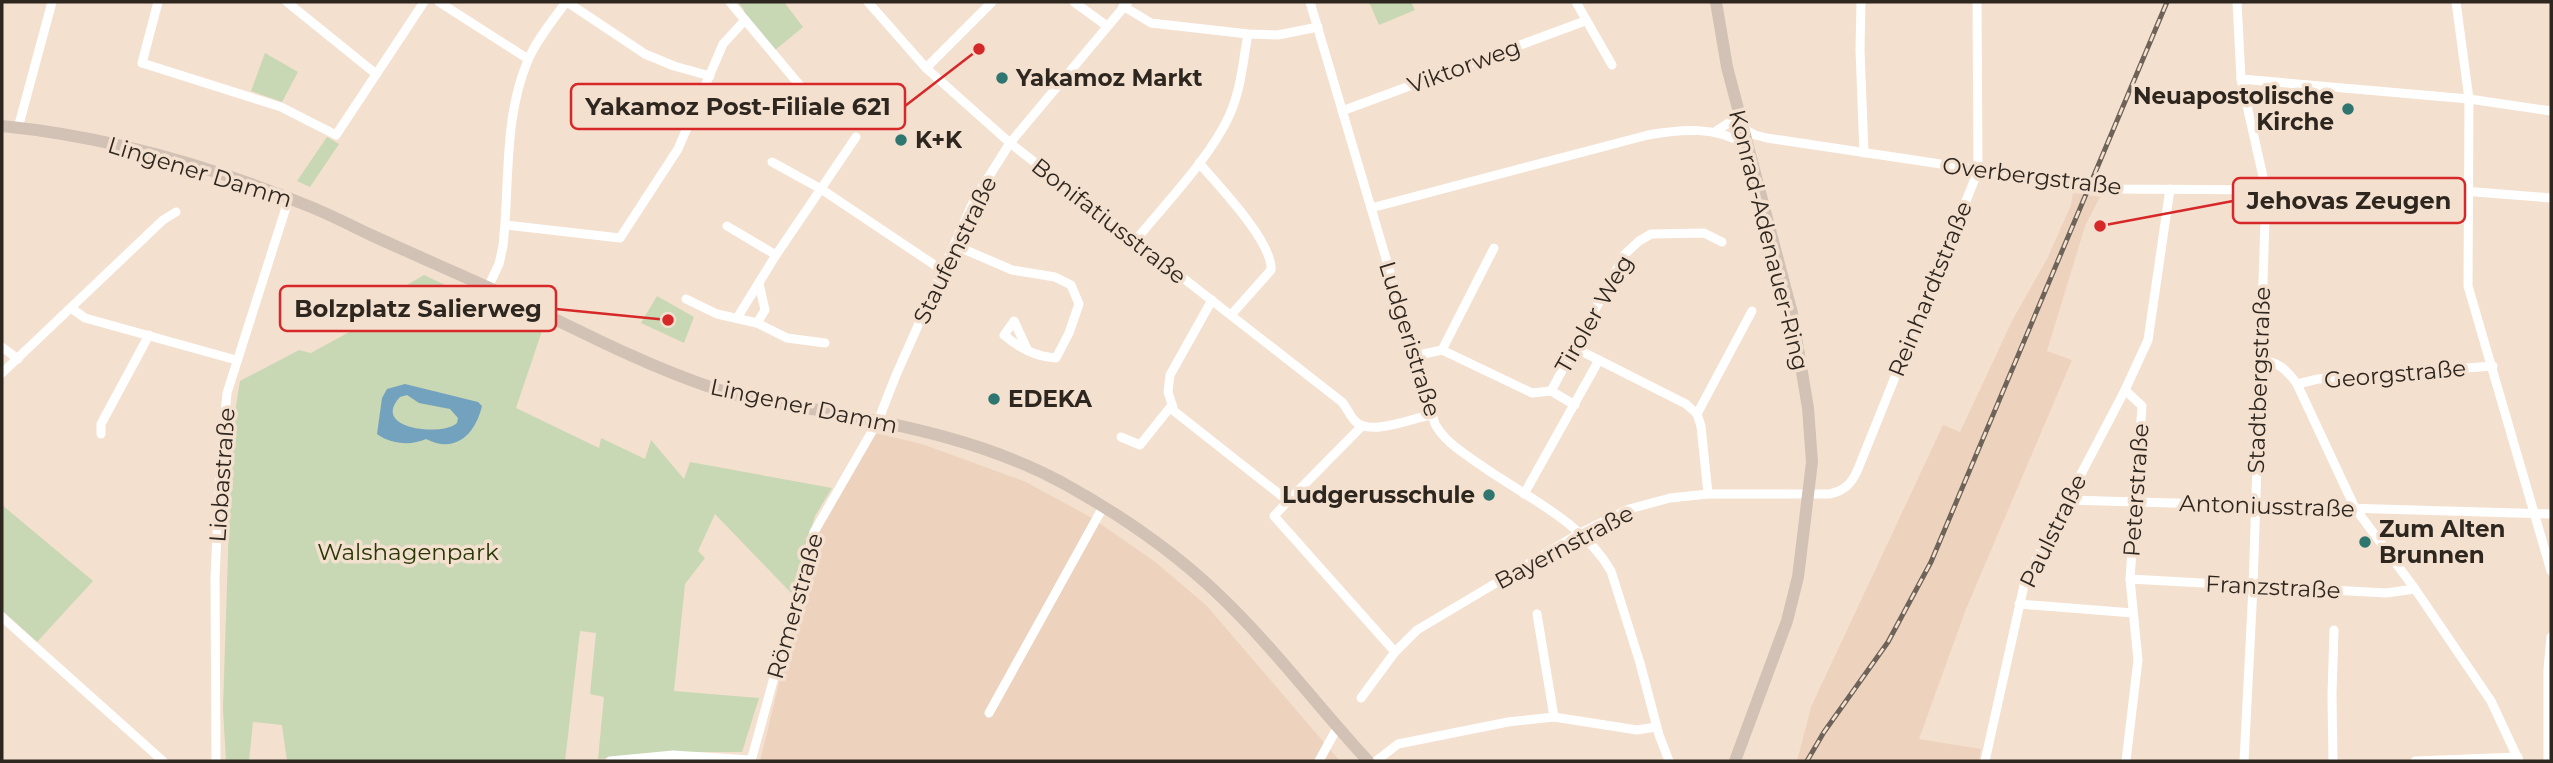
<svg xmlns="http://www.w3.org/2000/svg" width="2553" height="763" viewBox="0 0 2553 763" font-family="Montserrat,sans-serif">
<style>
.built{fill:#edd3be}
.green{fill:#c8d7b4}
.water{fill:#73a2be;fill-rule:evenodd}
.lines{fill:none;stroke-linecap:round;stroke-linejoin:round}
.street{stroke:#fff;stroke-width:9}
.secondary{stroke:#d2c2b5;stroke-width:12}
.rail-casing{stroke:#6e6358;stroke-width:5}
.rail{stroke:#f4e0cf;stroke-width:2.5;stroke-dasharray:8;stroke-linecap:butt}
.poi-dot{fill:#2e766f;stroke:#f4e0cf;stroke-width:2.5}
.labels{text-anchor:middle;dominant-baseline:central;stroke-width:7;stroke-linejoin:round;paint-order:stroke}
.street-label{font-size:23px;fill:#2e2720;stroke:#f4e0cf}
.poi-label{font-size:23px;font-weight:bold;fill:#2e2720;stroke:#f4e0cf;text-anchor:start}
.park-label{font-size:23px;fill:#273805;stroke:#f4e0cf}
.leader{fill:none;stroke:#d62828;stroke-width:2.5}
.callout-dot{fill:#d62828;stroke:#f4e0cf;stroke-width:2.5}
.callout{fill:#f4e0cf;stroke:#d62828;stroke-width:2.5}
.callout-label{font-size:24px;text-anchor:middle;font-weight:bold;fill:#2e2720}
</style>
<rect width="100%" height="100%" fill="#f4e0cf"/>
<!-- built -->
<g class="built">
<path d="M2073,193L2100,197L2085,226L2047,351L2072,360L1966,609L1919,739L1981,749L1979,761H1797L1811,707L1943,425L1960,432L2013,319L2048,257L2071,205Z"/>
<path d="M875,433L922,444L1026,482L1092,518L1154,561L1206,605L1340,761H760L816,533Z"/>
</g>
<!-- green -->
<g class="green">
<path d="M741,2H784L803,27L774,51L745,19L744,10L739,3Z"/>
<path d="M1369,2H1411L1415,10L1379,25Z"/>
<path d="M265,53L298,72L282,102L251,91Z"/>
<path d="M327,137L339,144L310,187L297,181Z"/>
<path d="M424,275L542,331L516,408L599,448L601,438L645,459L651,440L684,479L690,462L832,488L815,516L793,595L715,514L698,551L705,558L685,584L674,691L759,698L742,752H672L598,759L604,697L590,694L596,633L580,631L565,761H287L282,725L253,722L249,761H226L223,709L232,431L240,381L299,350L311,353L371,320L375,304Z"/>
<path d="M657,296L694,317L684,343L641,323Z"/>
<path d="M2,505L93,581L37,642L2,610Z"/>
</g>
<!-- water -->
<path class="water" d="M405,384L478,402L482,406C475,435 455,454 426,439C411,446 390,444 377,434L382,398L387,389ZM407,395L419,403L450,409L458,418L457,423C442,437 370,429 400,397Z"/>
<g class="lines">
<!-- street -->
<g class="street">
<path d="M158,2L142,63L281,107L336,135L424,2"/>
<path d="M287,2L376,74"/>
<path d="M439,2L528,59"/>
<path d="M567,2L645,54L674,66L710,76"/>
<path d="M730,2L812,100"/>
<path d="M868,2L926,68L1010,143L1342,402C1347,408 1350,416 1355,421C1369,437 1412,418 1431,415"/>
<path d="M1074,2L1107,26"/>
<path d="M1310,2L1435,424C1445,442 1462,452 1479,464C1524,496 1582,521 1611,571L1640,663L1659,735L1669,761"/>
<path d="M1576,2L1612,65"/>
<path d="M1861,2L1860,50L1864,153"/>
<path d="M2237,2L2241,79L2266,190L2253,587L2244,761"/>
<path d="M2456,2L2469,99L2468,286L2551,571"/>
<path d="M1123,6L1151,23L1248,34L1278,35L1318,27"/>
<path d="M926,68L992,2"/>
<path d="M2241,79L2469,99L2551,111"/>
<path d="M1342,111L1585,21"/>
<path d="M18,128L52,2"/>
<path d="M1742,128L1755,135L1767,138L2107,189L2463,191L2551,198"/>
<path d="M1716,131L1730,122L1737,110"/>
<path d="M772,162L821,189L942,270"/>
<path d="M1199,163C1218,185 1273,242 1271,270L1231,315"/>
<path d="M1371,208L1648,135C1682,129 1716,126 1746,145"/>
<path d="M506,225L620,238L678,149L723,44L745,20"/>
<path d="M727,226L776,255"/>
<path d="M1135,241C1165,204 1211,157 1230,114C1241,89 1243,61 1248,34"/>
<path d="M954,245L1012,270L1055,277L1071,285L1079,304L1069,333L1056,358C1037,357 1018,347 1004,335L1014,321L1027,349"/>
<path d="M488,287L499,264L503,246C510,184 503,119 528,60C537,39 553,20 566,2"/>
<path d="M686,299L717,314L757,323L787,338L825,343"/>
<path d="M1212,300L1170,375L1168,392L1174,411L1288,501L1274,516L1395,652"/>
<path d="M71,308L85,318L236,360"/>
<path d="M737,318L776,255L856,137"/>
<path d="M757,323L765,310L759,284"/>
<path d="M2,347L18,359"/>
<path d="M1573,347L1686,404L1697,414L1701,426L1708,494"/>
<path d="M1442,350L1494,248"/>
<path d="M1414,356L1442,350L1532,393L1551,391L1575,405"/>
<path d="M2260,360C2278,361 2287,370 2297,384L2355,508L2415,589L2491,701L2519,761"/>
<path d="M2,373L163,220L176,212"/>
<path d="M2297,384L2318,379L2493,366"/>
<path d="M2125,390L2142,406L2130,579L2138,660L2126,761"/>
<path d="M1551,391L1625,254L1639,241L1651,234L1704,233L1722,242"/>
<path d="M1697,414L1752,311"/>
<path d="M101,434V424L149,335"/>
<path d="M1121,437L1140,445L1172,405"/>
<path d="M1524,494L1599,360"/>
<path d="M2068,500L2551,514"/>
<path d="M1288,501L1362,426"/>
<path d="M2130,579L2386,593L2415,589"/>
<path d="M2019,604L2133,613"/>
<path d="M1537,614L1554,717"/>
<path d="M2,617L163,761"/>
<path d="M1361,698L1395,652L1417,630L1580,533L1629,509L1670,498L1708,494H1829C1845,491 1852,483 1858,469L1978,171L1977,2"/>
<path d="M989,713L1103,507"/>
<path d="M216,761L215,577L220,472L227,393L289,198"/>
<path d="M610,761L673,755L751,760"/>
<path d="M751,761L814,532L878,421L896,375L974,200L1010,143L1128,2"/>
<path d="M1319,761L1337,728"/>
<path d="M1376,761L1398,744L1508,722L1554,717L1637,730L1656,727"/>
<path d="M1985,761L2025,581L2125,390L2148,340L2170,189"/>
<path d="M2333,761L2332,694L2334,630"/>
<path d="M2415,761L2518,757"/>
<path d="M2548,761V669L2551,637"/>
</g>
<!-- secondary -->
<g class="secondary">
<path d="M1716,2L1727,67L1792,313L1808,408L1812,462L1798,577L1787,621L1735,761"/>
<path d="M2,126C103,136 207,165 301,203C325,212 348,224 371,235C421,258 471,279 520,302C582,332 645,365 710,387C748,400 786,405 824,411C904,425 989,443 1061,482C1116,512 1172,550 1218,594C1272,645 1317,706 1368,761"/>
</g>
<defs>
<path id="rail" d="M1807,761L1824,732L1888,642L1931,562L2167,2"/>
</defs>
<!-- rail casing -->
<use href="#rail" class="rail-casing"/>
<!-- rail -->
<use href="#rail" class="rail"/>
</g>
<!-- markers -->
<g class="poi-dot">
<circle cx="1002" cy="78" r="7"/>
<circle cx="2348" cy="109" r="7"/>
<circle cx="901" cy="140" r="7"/>
<circle cx="994" cy="399" r="7"/>
<circle cx="1489" cy="495" r="7"/>
<circle cx="2365" cy="542" r="7"/>
</g>
<g class="labels">
<!-- street labels -->
<g class="street-label">
<text transform="translate(1464 66) rotate(-20)">Viktorweg</text>
<text transform="translate(200 172) rotate(17)">Lingener Damm</text>
<text transform="translate(2032 176) rotate(7)">Overbergstraße</text>
<text transform="translate(1109 221) rotate(38)">Bonifatiusstraße</text>
<text transform="translate(1769 240) rotate(76)">Konrad-Adenauer-Ring</text>
<text transform="translate(955 250) rotate(-64)">Staufenstraße</text>
<text transform="translate(1930 289) rotate(-68)">Reinhardtstraße</text>
<text transform="translate(1594 314) rotate(-60)">Tiroler Weg</text>
<text transform="translate(1410 339) rotate(73)">Ludgeristraße</text>
<text transform="translate(2395 374) rotate(-5)">Georgstraße</text>
<text transform="translate(2259 380) rotate(-88)">Stadtbergstraße</text>
<text transform="translate(804 406) rotate(12)">Lingener Damm</text>
<text transform="translate(222 475) rotate(-86)">Liobastraße</text>
<text transform="translate(2136 490) rotate(-86)">Peterstraße</text>
<text transform="translate(2267 506) rotate(2)">Antoniusstraße</text>
<text transform="translate(2053 531) rotate(-64)">Paulstraße</text>
<text transform="translate(1564 547) rotate(-28)">Bayernstraße</text>
<text transform="translate(2273 587) rotate(3)">Franzstraße</text>
<text transform="translate(795 606) rotate(-74)">Römerstraße</text>
</g>
<!-- poi labels -->
<g class="poi-label">
<text x="1016" y="78">Yakamoz Markt</text>
<text x="2334" y="96" text-anchor="end">Neuapostolische<tspan x="2334" dy="26">Kirche</tspan></text>
<text x="915" y="140">K+K</text>
<text x="1008" y="399">EDEKA</text>
<text x="1475" y="495" text-anchor="end">Ludgerusschule</text>
<text x="2379" y="529">Zum Alten<tspan x="2379" dy="26">Brunnen</tspan></text>
</g>
<!-- park labels -->
<g class="park-label">
<text x="408" y="552">Walshagenpark</text>
</g>
</g>
<!-- callouts -->
<path class="leader" d="M979 49L905 106M2100 226L2233 201M668 320L556 309"/>
<g class="callout-dot">
<circle cx="979" cy="49" r="7"/>
<circle cx="2100" cy="226" r="7"/>
<circle cx="668" cy="320" r="7"/>
</g>
<g class="callout">
<rect x="571" y="84" width="334" height="45" rx="7"/>
<rect x="2233" y="178" width="232" height="45" rx="7"/>
<rect x="280" y="286" width="276" height="45" rx="7"/>
</g>
<g class="callout-label">
<text x="738" y="115">Yakamoz Post-Filiale 621</text>
<text x="2349" y="209">Jehovas Zeugen</text>
<text x="418" y="317">Bolzplatz Salierweg</text>
</g>
<!-- border -->
<rect width="2553" height="763" fill="none" stroke="#2e2720" stroke-width="7"/>
</svg>
